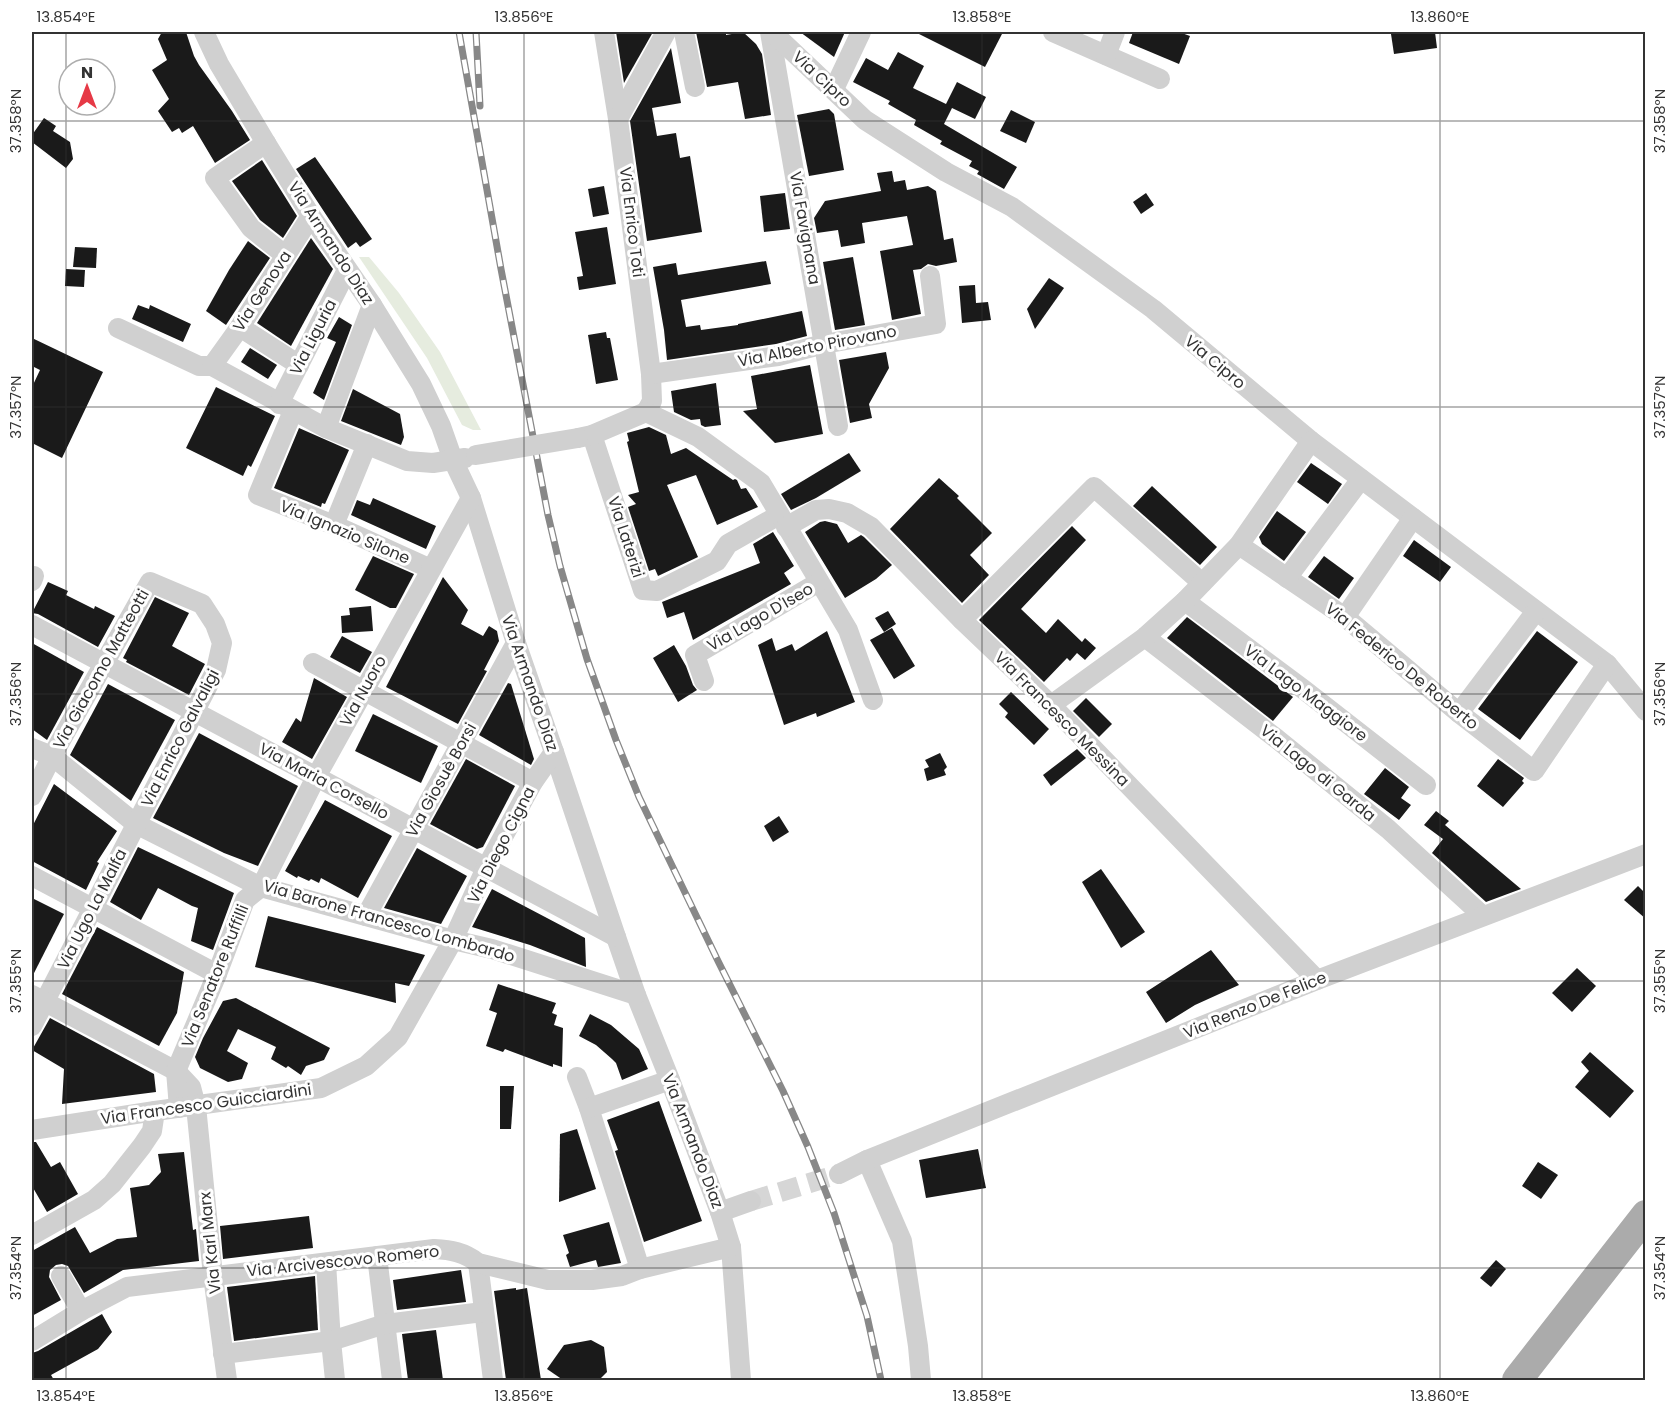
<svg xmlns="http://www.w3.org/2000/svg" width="1677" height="1412" viewBox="0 0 1677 1412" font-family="Poppins,sans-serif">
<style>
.green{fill:#e6ecdf}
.building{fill:#1a1a1a}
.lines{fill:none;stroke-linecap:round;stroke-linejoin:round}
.minor-tunnel{stroke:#d6d6d6;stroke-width:20;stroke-dasharray:20 10;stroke-linecap:butt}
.minor{stroke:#d0d0d0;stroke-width:20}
.primary{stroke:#ababab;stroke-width:30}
.rail-casing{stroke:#888;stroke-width:7}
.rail{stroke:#fff;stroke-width:4.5;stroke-dasharray:14;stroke-linecap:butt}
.minor-bridge{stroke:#d0d0d0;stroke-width:20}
.ticks{fill:none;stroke:#333;stroke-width:1.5;stroke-opacity:0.45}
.labels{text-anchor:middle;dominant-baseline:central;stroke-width:6;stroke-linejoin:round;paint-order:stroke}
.street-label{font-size:16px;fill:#333;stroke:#fff}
.neatline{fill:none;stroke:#333;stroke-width:2}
.ticks-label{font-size:15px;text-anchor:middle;fill:#333}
</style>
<rect width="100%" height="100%" fill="#fff"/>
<!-- green -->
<path class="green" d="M359,257H369L399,293L440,352L481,430H473L462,425L427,358Z"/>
<!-- building -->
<g class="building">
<path d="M162,32H186L194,56L199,65L232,111L250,140L215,163L193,126L182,133L179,128L172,132L158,111L169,99L152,70L167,60L158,39Z"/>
<path d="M616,32H653L624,83Z"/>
<path d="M696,32H726V35L743,32L756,44L762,54L771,115L745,119L738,82L707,87Z"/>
<path d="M800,32H845L834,57Z"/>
<path d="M915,32H1003L985,67Z"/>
<path d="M1133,32H1179L1190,36L1179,64L1129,43Z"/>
<path d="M1406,32H1435L1437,48L1394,54L1391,34Z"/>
<path d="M671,48L681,103L652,108L657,136L676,133L680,158L690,156L702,232L647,241L630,121Z"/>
<path d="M898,52L924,66L913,88L946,104L957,82L986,97L975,119L952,108L944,124L1017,167L1004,189L977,174L979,171L969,166L972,161L940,144L942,141L914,125L916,120L888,104L890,101L853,82L866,58L888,70Z"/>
<path d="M829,109L834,114L844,170L809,176L797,115Z"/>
<path d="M1011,110L1035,122L1026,143L1000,131Z"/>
<path d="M44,118L56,126L53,131L70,142L73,159L66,168L32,142V135Z"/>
<path d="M315,157L372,239L360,247L356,242L348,248L296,169Z"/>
<path d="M262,160L297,216L283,238L260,220L232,181Z"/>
<path d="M892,171L894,182L905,180L907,190L928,186L936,191L944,240L953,238L957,262L936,266L928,264L921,269L913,270L921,314L892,320L880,251L913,245L907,216L862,223L865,243L841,247L838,230L817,233L814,218L825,201L881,191L877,173Z"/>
<path d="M604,186L609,214L593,217L588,189Z"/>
<path d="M785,193L790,229L764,232L760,196Z"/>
<path d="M1146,193L1154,205L1141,214L1133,202Z"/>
<path d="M607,227L616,284L579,290L577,277L583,276L575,232Z"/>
<path d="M311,238L333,269L291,346L257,323Z"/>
<path d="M248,241L270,258L226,325L206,311L229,270Z"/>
<path d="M75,247L97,248L96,268L73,267Z"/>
<path d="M853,257L865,325L835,330L823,262Z"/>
<path d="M766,261L771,284L681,300L686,327L700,325L701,330L738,325V324L802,311L807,336L776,344L667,360L664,330L653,267L676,263L678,275Z"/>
<path d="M66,269L85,270L84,287L65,286Z"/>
<path d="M1049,278L1064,288L1035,329L1027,309Z"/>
<path d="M975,285L976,303L988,302L991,320L962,323L959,286Z"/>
<path d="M138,305L149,309L150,305L191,324L183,342L132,319Z"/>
<path d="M339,317L352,325L324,400L313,393L336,342L327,338Z"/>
<path d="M606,332L607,338H610L618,380L596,384L588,335Z"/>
<path d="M32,338L103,372L62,458L32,443V387L40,370L32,366Z"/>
<path d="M250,348L277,365L268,379L241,362Z"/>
<path d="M886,352L889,368L869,404L872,418L850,423L839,360Z"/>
<path d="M810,365L823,434L775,443L743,411L757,409L751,376Z"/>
<path d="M716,383L721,425L705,427L701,425L700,419L691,420L674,412L671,391Z"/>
<path d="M216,387L275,416L251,467L248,465L243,476L186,448Z"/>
<path d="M353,389L400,414L404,437L401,445L341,421Z"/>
<path d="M649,427L666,435L671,454L686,448L733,480L735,479L737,480L741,489L746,488L758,507L717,525L696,475L667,485L698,557L658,576L655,569L649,571L628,507L636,504L628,495L639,492L627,442L629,441L627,433Z"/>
<path d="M299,428L349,450L325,504L322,503L321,507L274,488Z"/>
<path d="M849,453L861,471L816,498L791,510L781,494Z"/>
<path d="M1311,463L1342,484L1328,504L1297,482Z"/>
<path d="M939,478L959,496L957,498L992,533L970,555L989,575L962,603L890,529Z"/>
<path d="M1152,486L1217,547L1200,565L1133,506Z"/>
<path d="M373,498L436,526L426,549L351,515L357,500L370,505Z"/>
<path d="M1277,511L1306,532L1284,561L1262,544L1259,537Z"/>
<path d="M825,521L837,524L848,543L861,535L864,537L892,565L876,579L845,598L805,532L820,522Z"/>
<path d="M1072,526L1086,540L1021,609L1046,633L1058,619L1082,642L1085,638L1096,648L1085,660L1077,653L1070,661L1067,658L1044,682L979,620Z"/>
<path d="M773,532L794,566L784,573L791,584L693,640L684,612L667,618L662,602L760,563L753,544Z"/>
<path d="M1414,540L1451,567L1440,582L1403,556Z"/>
<path d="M373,556L414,574L396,608H390L355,590Z"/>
<path d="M1324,556L1354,578L1339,599L1308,577Z"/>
<path d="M443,577L468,610L461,624L483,636L489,626L497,631L499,641L484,670L487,671L458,724L386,687Z"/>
<path d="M48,582L68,591L66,595L94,609L95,606L115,616L98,647L38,614L32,613Z"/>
<path d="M155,597L189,613L172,646L205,664L189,695L126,662L127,660L123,658Z"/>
<path d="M371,606L373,631L342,633L341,616L350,615L349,608Z"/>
<path d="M888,611L896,624L884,632L875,618Z"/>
<path d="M1187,617L1293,697L1273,721L1167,638Z"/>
<path d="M892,628L915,666L894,679L870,640Z"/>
<path d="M827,631L855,702L817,717L816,713L784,725L758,645L772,638L776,651L792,644L795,651Z"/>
<path d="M1537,631L1578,662L1520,740L1478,709Z"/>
<path d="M342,636L372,652L360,673L330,657Z"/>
<path d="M32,643L84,672L47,740L32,729Z"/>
<path d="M674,645L686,666L693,685L697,690L678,702L653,658Z"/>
<path d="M314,678L347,697L312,759L282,742L296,718L301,722Z"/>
<path d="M508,683L511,684L534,759L531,765L479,735Z"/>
<path d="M108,684L175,720L131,801L70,755Z"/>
<path d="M1011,692L1049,729L1034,745L1005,717L1008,713L999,704Z"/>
<path d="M1086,698L1112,724L1099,737L1073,711Z"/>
<path d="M373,714L438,746L421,783L355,751Z"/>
<path d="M199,733L298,786L258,866L224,853L153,818Z"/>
<path d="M1077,749L1086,758L1051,786L1043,775Z"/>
<path d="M940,753L947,767L944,770L946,775L927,781L924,769L929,767L925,760Z"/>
<path d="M466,759L515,786L483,847L477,849L430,824Z"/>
<path d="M1498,759L1524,778L1522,781L1524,783L1503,807L1477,786Z"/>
<path d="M1385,768L1409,787L1401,798L1411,805L1399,820L1364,794Z"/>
<path d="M54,784L117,831L97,862L99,863L86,890L32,861V827Z"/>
<path d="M325,800L392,836L358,898L321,878L319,883L311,879L309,881L298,876L297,878L285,871Z"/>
<path d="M1436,811L1449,821L1445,825L1521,889L1486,902L1432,853L1443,839L1424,825Z"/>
<path d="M779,816L789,832L773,842L764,826Z"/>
<path d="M138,847L234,893L213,950L191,941L198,908L192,906L158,888L141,920L110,902Z"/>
<path d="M417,848L467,876L441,924L384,908Z"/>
<path d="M1101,869L1145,932L1121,948L1082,882Z"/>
<path d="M1638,886L1646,894V919L1624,900Z"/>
<path d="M492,889L585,938L586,967L530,945L472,927Z"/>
<path d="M32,898L64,914L32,977Z"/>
<path d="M268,916L394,947L425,955L409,986L395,983L396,1003L255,967Z"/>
<path d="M97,927L184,972L177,1013L159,1046L62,994Z"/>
<path d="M1211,950L1239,985L1195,1005L1166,1023L1146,992Z"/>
<path d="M1577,968L1596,986L1572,1012L1552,993Z"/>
<path d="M498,984L556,1003L552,1013L557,1015L554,1025L563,1028L562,1067L553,1064V1067L505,1049L503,1052L486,1046L497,1013L489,1010Z"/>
<path d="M236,998L330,1048L324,1060L306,1066L301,1075L288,1066L286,1068L271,1059L276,1047L238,1029L227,1051L248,1063L242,1079L228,1082L200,1068L195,1057L203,1038L223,1001Z"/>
<path d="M590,1014L611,1025L639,1049L648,1069L622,1080L616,1063L612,1059L596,1045L579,1036Z"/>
<path d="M50,1018L154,1074L156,1092L62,1104L64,1069L32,1050Z"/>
<path d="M1590,1052L1634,1091L1610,1118L1575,1087L1589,1071L1581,1062Z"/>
<path d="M500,1086H514L511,1129H500Z"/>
<path d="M659,1101L702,1221L644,1242L615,1151L618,1150L607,1120Z"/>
<path d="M577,1129L596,1189L559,1202L560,1134Z"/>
<path d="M32,1142H36L51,1167L60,1162L78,1194L47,1212L32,1186Z"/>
<path d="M978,1149L986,1188L926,1198L919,1160Z"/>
<path d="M184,1152L193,1230L196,1229L199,1261L123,1270L84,1293L68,1266L62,1264L56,1265L50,1270L49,1277L61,1300L32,1316V1251L75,1227L90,1253L117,1239L137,1237L130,1188L149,1185L161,1172L158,1154Z"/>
<path d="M1538,1162L1558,1175L1541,1199L1522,1186Z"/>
<path d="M309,1216L313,1248L223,1259L220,1226Z"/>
<path d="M609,1222L621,1263L598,1267L596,1260L570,1267L566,1255L569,1253L563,1235Z"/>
<path d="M1496,1260L1506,1269L1491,1287L1480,1278Z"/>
<path d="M461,1270L466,1302L397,1310L393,1280Z"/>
<path d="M315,1276L318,1330L234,1341L227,1287Z"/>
<path d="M516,1288V1290L527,1288L541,1380H506L494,1291Z"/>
<path d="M102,1314L112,1332L98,1349L51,1375L54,1380H32V1353L38,1351Z"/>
<path d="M436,1330L443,1380H408L402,1334Z"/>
<path d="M591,1340L604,1347L607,1372L599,1380H563L547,1369L564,1345Z"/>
</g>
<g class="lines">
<!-- minor-tunnel -->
<path class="minor-tunnel" d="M751,1201L839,1174"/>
<!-- minor -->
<g class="minor">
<path d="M204,32L219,64L266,143L311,216L372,305L421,384L441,426L453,460L471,498L516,643L554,752L616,937L636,995L670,1080L720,1212L731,1247L741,1380"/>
<path d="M604,32L618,119L651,374L652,401L646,412"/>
<path d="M684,32L695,87"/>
<path d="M770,32L838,426"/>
<path d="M772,32L865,120L946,172L1012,207L1153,309L1311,441L1607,664L1646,711"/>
<path d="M1053,32L1160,79"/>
<path d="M1106,55L1115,32"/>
<path d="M834,89L861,32"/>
<path d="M618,119L666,32"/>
<path d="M266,143L215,178L251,228L285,255"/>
<path d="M240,327L299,365"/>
<path d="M118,328L199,366H212L326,428L407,461L433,463L465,458"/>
<path d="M212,366L240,327L311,216"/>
<path d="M651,374L778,356L824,344L936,324L930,276"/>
<path d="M279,404L347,270"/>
<path d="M293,411L258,495L334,525L431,569"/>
<path d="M326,428L372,305"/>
<path d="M592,435L643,590L657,591L717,561L728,544L779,515"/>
<path d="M578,438L592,435L646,412L698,437L761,483L848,630L873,700"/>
<path d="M334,525L367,444"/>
<path d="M786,527L816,510L829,509L847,513L871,527L962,620L1051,705L1317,980"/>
<path d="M1239,545L1345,617L1459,713L1534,771L1607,664"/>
<path d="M1287,578L1361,479"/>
<path d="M32,581L34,576"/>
<path d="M1185,601L1303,689L1426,785"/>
<path d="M1345,617L1413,518"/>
<path d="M962,620L1094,487L1202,583"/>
<path d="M32,625L616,937"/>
<path d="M1145,637L1277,739L1388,829L1483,916"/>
<path d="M313,663L533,782"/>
<path d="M704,681L695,655L819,582"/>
<path d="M1051,705L1145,637L1185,601L1239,545L1311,441"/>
<path d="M1459,713L1536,611"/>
<path d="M32,748L52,756L136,824L261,887L453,940L492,949L636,995"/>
<path d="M32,796L52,756L150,582L202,604L215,624L222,643L216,670L32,1026"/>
<path d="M32,876L217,974"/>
<path d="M366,916L516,643"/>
<path d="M32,995L176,1071L191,1087L196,1106L213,1276L227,1380"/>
<path d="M577,1077L589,1108L640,1269"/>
<path d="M179,1108L176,1071L217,974L245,900L261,887L316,777L471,498"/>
<path d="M589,1108L670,1080"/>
<path d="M32,1130L155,1111L321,1088L366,1066L398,1037L453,940L486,868L533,782L554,752"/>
<path d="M867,1160L902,1241L918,1346L921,1380"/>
<path d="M839,1174L867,1160L1317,980L1646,854"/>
<path d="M720,1212L751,1201"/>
<path d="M32,1235L94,1200L112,1184L142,1146L152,1131L155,1111"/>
<path d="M377,1256L392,1380"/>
<path d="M326,1263L331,1341L335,1380"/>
<path d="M478,1263L493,1380"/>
<path d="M61,1276L81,1311"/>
<path d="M32,1341L81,1311L127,1287L434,1249C451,1250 464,1252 478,1263L548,1280H592L622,1276L640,1269L731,1247"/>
<path d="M223,1354L331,1341L385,1324L483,1312"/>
</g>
<!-- primary -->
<path class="primary" d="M1517,1380L1646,1215"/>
<defs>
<g id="rail">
<path d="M459,32L501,269L548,515L560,566L587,659L616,740L639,797L718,961L783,1091L808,1147L834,1213L867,1316L881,1380"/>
<path d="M476,32L480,106"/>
</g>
</defs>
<!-- rail casing -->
<use href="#rail" class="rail-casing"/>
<!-- rail -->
<use href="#rail" class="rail"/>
<!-- minor-bridge -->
<path class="minor-bridge" d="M476,455L578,438"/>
</g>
<!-- ticks -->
<path class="ticks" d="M66,32V1380M524,32V1380M982,32V1380M1440,32V1380M32,121H1646M32,407H1646M32,694H1646M32,981H1646M32,1268H1646"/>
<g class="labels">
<!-- street labels -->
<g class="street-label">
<text transform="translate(822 79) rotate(43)">Via Cipro</text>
<text transform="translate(632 222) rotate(83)">Via Enrico Toti</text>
<text transform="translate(805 228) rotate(80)">Via Favignana</text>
<text transform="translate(331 243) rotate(57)">Via Armando Diaz</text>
<text transform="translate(262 291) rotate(-57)">Via Genova</text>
<text transform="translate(313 337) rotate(-63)">Via Liguria</text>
<text transform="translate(817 346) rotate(-11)">Via Alberto Pirovano</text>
<text transform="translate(1215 362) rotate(40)">Via Cipro</text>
<text transform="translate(345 532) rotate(23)">Via Ignazio Silone</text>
<text transform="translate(626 537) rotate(72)">Via Laterizi</text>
<text transform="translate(760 617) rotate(-30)">Via Lago D'Iseo</text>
<text transform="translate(1402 666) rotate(39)">Via Federico De Roberto</text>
<text transform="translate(101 669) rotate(-61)">Via Giacomo Matteotti</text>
<text transform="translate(530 683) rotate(71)">Via Armando Diaz</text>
<text transform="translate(363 691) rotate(-61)">Via Nuoro</text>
<text transform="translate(1306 693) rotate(37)">Via Lago Maggiore</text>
<text transform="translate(1062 719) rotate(45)">Via Francesco Messina</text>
<text transform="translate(180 738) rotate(-63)">Via Enrico Galvaligi</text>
<text transform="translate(1318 773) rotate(39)">Via Lago di Garda</text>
<text transform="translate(441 780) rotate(-61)">Via Giosuè Borsi</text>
<text transform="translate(324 781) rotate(28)">Via Maria Corsello</text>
<text transform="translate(501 845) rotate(-63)">Via Diego Cigna</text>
<text transform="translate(92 909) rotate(-63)">Via Ugo La Malfa</text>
<text transform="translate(389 921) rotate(16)">Via Barone Francesco Lombardo</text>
<text transform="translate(215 976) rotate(-68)">Via Senatore Ruffilli</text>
<text transform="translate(1255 1005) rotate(-22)">Via Renzo De Felice</text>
<text transform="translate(206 1104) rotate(-8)">Via Francesco Guicciardini</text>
<text transform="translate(693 1141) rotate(69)">Via Armando Diaz</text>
<text transform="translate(210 1243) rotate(-96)">Via Karl Marx</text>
<text transform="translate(343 1261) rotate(-6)">Via Arcivescovo Romero</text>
</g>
</g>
<!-- border -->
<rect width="1677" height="1412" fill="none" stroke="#ffffff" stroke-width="66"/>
<!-- north arrow -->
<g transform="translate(87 87)"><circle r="28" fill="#ffffff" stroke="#adadad" stroke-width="1.5"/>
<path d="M0-4.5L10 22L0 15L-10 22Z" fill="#e63946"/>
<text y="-9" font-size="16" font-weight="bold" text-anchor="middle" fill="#333333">N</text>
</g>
<rect x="33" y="33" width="1611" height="1346" class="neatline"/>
<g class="ticks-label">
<text x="66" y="22">13.854°E</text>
<text x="524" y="22">13.856°E</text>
<text x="982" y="22">13.858°E</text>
<text x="1440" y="22">13.860°E</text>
<text transform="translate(16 121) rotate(-90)" y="5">37.358°N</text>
<text transform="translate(1660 121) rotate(-90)" y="5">37.358°N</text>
<text transform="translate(16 407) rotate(-90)" y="5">37.357°N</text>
<text transform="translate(1660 407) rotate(-90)" y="5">37.357°N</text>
<text transform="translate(16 694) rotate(-90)" y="5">37.356°N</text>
<text transform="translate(1660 694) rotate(-90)" y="5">37.356°N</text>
<text transform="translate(16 981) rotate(-90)" y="5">37.355°N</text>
<text transform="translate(1660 981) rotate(-90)" y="5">37.355°N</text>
<text transform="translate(16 1268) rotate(-90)" y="5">37.354°N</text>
<text transform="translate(1660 1268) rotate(-90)" y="5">37.354°N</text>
<text x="66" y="1401">13.854°E</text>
<text x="524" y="1401">13.856°E</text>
<text x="982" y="1401">13.858°E</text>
<text x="1440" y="1401">13.860°E</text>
</g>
</svg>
